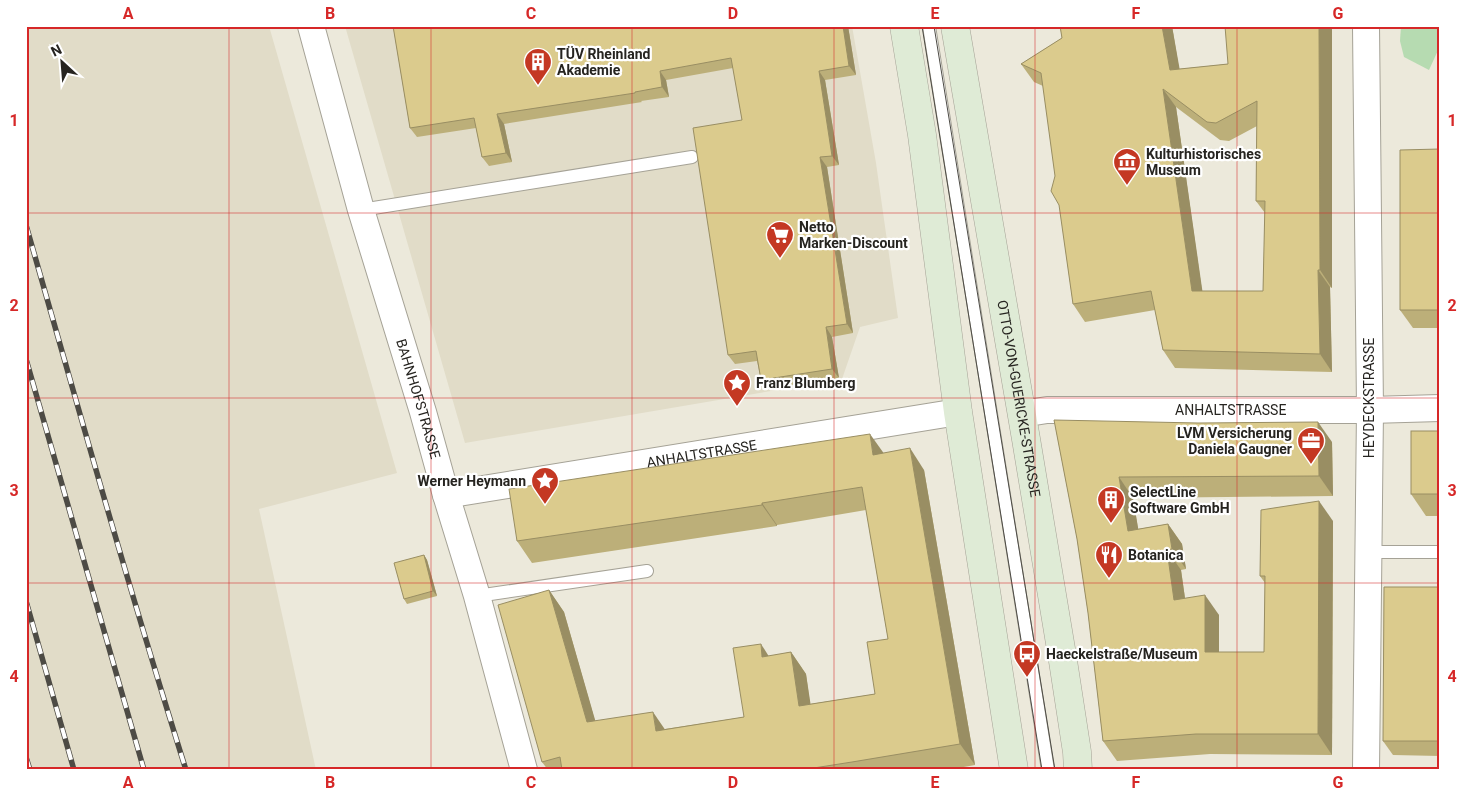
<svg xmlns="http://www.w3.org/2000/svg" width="1466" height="796" viewBox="0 0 1466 796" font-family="Roboto,sans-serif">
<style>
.built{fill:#e1dcc8}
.green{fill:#b6dbb1}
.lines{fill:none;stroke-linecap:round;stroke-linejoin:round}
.lane-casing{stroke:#a5a296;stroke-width:14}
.street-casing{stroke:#a5a296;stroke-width:28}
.secondary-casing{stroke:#a5a296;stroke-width:29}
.lane{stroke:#fff;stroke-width:12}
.street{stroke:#fff;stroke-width:26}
.secondary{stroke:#dfebd6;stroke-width:28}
.tram{stroke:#4d4b45;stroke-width:1}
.rail-casing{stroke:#4d4b45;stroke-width:5.5}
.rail{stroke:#fff;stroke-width:4;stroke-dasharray:11;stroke-linecap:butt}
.wall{fill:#bcaf79;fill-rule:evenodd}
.shaded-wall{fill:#998e63}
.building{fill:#dbcb8d;stroke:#998e63;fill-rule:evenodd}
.grid{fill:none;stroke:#d62828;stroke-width:1;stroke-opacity:0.55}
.labels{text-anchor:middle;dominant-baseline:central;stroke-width:4.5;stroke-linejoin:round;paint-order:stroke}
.poi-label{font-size:14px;font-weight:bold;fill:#262420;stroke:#fff;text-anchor:start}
.street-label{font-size:14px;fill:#262420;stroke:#fff}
.neatline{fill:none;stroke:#d62828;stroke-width:2}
.grid-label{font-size:16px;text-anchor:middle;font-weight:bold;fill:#d62828}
</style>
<rect width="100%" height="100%" fill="#ece9db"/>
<!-- built -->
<g class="built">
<path d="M26,26H269L397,473L259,509L316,770H26Z"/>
<path d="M345,26H852L876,163L898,318L860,327L842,379L465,443Z"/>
</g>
<!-- green -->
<path class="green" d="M1401,26H1440V46L1429,70L1404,57L1400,41Z"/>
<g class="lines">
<defs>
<g id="lane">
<path d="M929,26L1048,770"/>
<path d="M361,210L692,157"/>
<path d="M1368,552H1440"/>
<path d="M477,596L647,571"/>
</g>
<g id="street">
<path id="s1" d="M311,26L361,210L423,412L446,495L477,596L524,770"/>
<path id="s2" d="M1022,414L1047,410H1370L1440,408"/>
<path id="s3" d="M446,495L958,412"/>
<path d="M1366,770L1370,410L1366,26"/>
</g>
<g id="secondary">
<path d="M904,26L922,135L958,412L1014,770"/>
<path id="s4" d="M955,26L1026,439L1063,661L1077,752L1078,770"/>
</g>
</defs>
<!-- lane casing -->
<use href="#lane" class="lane-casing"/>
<!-- street casing -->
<use href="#street" class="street-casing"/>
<!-- secondary casing -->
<use href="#secondary" class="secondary-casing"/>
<!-- lane -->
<use href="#lane" class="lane"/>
<!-- street -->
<use href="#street" class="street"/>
<!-- secondary -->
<use href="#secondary" class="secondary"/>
<!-- tram -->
<g class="tram">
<path d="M922,26L1042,770"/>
<path d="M934,26L1055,770"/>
</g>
<defs>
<g id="rail">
<path d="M26,225C78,407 129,589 186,770"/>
<path d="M26,359L144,770"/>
<path d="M26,601L74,770"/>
<path d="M26,757L30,770"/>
</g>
</defs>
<!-- rail casing -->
<use href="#rail" class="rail-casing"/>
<!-- rail -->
<use href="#rail" class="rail"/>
</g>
<!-- wall -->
<g class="wall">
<path d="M393,26H848L856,75L825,80L839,165L827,167L853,333L832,337L839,378L767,389L761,380L757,361L735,364L728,355L742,120L733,68L666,80L669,97L641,101L642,102L504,124L512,162L489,166L482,157L476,128L417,137L410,128Z"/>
<path d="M1060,26H1172L1179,69L1228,64L1332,26V288L1330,287L1332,372L1175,368L1163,350L1155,310L1085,322L1073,304L1043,86L1034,82L1021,64L1062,38ZM1176,107L1220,140L1229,141L1257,126L1256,201L1265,213L1263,291H1202Z"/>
<path d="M1440,149V328H1413L1400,310Z"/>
<path d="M1054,420L1332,442L1333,496L1133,498L1138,529L1168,524L1182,544L1186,569L1181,570L1185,598L1219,615V652H1264L1265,583L1260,576L1333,521L1332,755L1210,754L1117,761L1103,741L1088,613L1077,539Z"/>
<path d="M1440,431V516H1426L1411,494Z"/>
<path d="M883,453L924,470L975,765L947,770H548L542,762L549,590L564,612L595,721L665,729L744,717L769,656L791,652L806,674L810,704L875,694L888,639L866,510L777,525V526L532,563L517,541Z"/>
<path d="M424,555L427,560L437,596L407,604L404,599Z"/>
<path d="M1440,587V756L1393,755L1383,741Z"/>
</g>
<!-- shaded-wall -->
<g class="shaded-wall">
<path d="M843,26H848L856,75L849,66Z"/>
<path d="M1162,26H1172L1183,88L1170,70Z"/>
<path d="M1319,26H1332V288L1320,270Z"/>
<path d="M660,71L666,80L669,97L662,87Z"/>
<path d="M819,71L825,80L839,165L832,156Z"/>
<path d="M1163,89L1176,107L1205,309L1192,291Z"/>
<path d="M497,114L504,124L512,162L506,153Z"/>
<path d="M820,157L827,167L853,333L847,324Z"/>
<path d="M1318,270L1330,287L1332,372L1320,354Z"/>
<path d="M826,327L832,337L839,378L832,369Z"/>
<path d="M1318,422L1332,442L1333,496L1319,476Z"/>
<path d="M870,434L885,455H873Z"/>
<path d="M910,448L924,470L975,765L960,744Z"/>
<path d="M1119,477L1133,498L1142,551L1128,531Z"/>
<path d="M1319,501L1333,521L1332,755L1318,734Z"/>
<path d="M762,503L777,525V526L762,505Z"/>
<path d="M1168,524L1182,544L1186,569L1172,549Z"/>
<path d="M1167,550L1181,570L1188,620L1174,600Z"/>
<path d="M424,555L427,560L437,596L433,591Z"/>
<path d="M549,590L564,612L602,744L587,722Z"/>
<path d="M1205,595L1219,615V672L1205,652Z"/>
<path d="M761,644L775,666L762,657Z"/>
<path d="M791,652L806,674L814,727L799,706Z"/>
<path d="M653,712L668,734L656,731Z"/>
</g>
<!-- building -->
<g class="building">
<path d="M393,26H843L849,66L819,71L832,156L820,157L847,324L826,327L832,369L761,380L756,351L728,355L693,128L742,120L731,58L660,71L662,87L635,92V93L497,114L506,153L482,157L474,118L410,128Z"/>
<path d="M1060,26H1162L1170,70L1228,64L1225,26H1319L1320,270H1318L1320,354L1163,350L1151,291L1073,304L1059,205L1051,191L1055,176L1041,73L1021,64L1062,38ZM1163,89L1207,122L1216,123L1257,101L1256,201H1265L1263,291H1192Z"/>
<path d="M1440,149V310H1400V150Z"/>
<path d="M1054,420L1198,423L1318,422L1319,476L1119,477L1128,531L1168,524L1172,549L1167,550L1174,600L1205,595V652H1264L1265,576H1260L1261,510L1319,501L1318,734H1196L1103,741L1088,613L1077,539Z"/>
<rect x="1411" y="431" width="29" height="63"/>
<path d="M870,434L873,455L910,448L960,744L852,762L801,770H562L560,757L542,762L498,605L549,590L587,722L653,712L656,731L744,717L733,648L761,644L762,657L791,652L799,706L875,694L867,642L888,639L862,487L762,503V505L517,541L509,489Z"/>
<path d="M424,555L433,591L404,599L394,563Z"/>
<path d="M1384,587H1440V741H1383Z"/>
</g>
<!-- grid -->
<path class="grid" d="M229,26V770M431,26V770M632,26V770M834,26V770M1035,26V770M1237,26V770M26,213H1440M26,398H1440M26,583H1440"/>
<!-- icons -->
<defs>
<symbol id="building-pin" viewBox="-11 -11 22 30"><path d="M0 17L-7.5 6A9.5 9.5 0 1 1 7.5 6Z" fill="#c43823" stroke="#fff"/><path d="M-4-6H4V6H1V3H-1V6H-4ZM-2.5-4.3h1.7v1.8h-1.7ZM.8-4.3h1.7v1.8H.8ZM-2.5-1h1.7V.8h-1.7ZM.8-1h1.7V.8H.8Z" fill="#fff"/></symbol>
<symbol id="museum-pin" viewBox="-11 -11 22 30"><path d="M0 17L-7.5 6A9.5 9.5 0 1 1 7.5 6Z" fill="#c43823" stroke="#fff"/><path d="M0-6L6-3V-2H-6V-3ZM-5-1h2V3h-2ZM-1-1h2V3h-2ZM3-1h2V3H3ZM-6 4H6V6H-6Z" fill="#fff"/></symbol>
<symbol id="supermarket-pin" viewBox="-11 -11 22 30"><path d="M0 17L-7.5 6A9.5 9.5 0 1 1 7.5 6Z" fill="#c43823" stroke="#fff"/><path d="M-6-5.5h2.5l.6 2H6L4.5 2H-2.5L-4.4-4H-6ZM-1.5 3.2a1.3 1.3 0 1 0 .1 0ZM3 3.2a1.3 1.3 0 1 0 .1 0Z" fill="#fff"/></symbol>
<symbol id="sight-pin" viewBox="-11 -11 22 30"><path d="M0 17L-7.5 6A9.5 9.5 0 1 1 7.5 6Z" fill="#c43823" stroke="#fff"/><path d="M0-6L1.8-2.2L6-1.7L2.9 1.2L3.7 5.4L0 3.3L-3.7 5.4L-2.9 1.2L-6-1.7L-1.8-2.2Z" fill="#fff"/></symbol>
<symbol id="office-pin" viewBox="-11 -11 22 30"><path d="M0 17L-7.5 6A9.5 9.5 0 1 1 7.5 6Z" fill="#c43823" stroke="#fff"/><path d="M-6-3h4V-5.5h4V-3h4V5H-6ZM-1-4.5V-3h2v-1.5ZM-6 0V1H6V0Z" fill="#fff"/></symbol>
<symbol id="restaurant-pin" viewBox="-11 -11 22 30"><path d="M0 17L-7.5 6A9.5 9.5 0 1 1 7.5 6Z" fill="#c43823" stroke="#fff"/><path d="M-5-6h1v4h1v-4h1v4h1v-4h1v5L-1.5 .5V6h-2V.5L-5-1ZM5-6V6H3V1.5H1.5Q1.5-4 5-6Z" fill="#fff"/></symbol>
<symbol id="bus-pin" viewBox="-11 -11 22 30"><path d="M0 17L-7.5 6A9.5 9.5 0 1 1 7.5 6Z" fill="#c43823" stroke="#fff"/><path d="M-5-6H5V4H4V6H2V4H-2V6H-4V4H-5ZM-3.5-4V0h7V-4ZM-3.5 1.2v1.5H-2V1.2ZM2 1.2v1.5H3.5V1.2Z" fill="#fff"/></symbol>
</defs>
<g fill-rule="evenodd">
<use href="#building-pin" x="522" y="46" width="32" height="43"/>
<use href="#museum-pin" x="1111" y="146" width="32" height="43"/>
<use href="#supermarket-pin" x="764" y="219" width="32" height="43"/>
<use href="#sight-pin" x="721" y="367" width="32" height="43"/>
<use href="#office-pin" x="1295" y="425" width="32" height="43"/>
<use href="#sight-pin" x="529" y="465" width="32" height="43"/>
<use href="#building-pin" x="1095" y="484" width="32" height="43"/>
<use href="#restaurant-pin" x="1093" y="539" width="32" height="43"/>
<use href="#bus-pin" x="1011" y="638" width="32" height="43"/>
</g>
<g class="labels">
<!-- poi labels -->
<g class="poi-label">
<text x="557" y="54">TÜV Rheinland<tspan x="557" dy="16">Akademie</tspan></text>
<text x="1146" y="154">Kulturhistorisches<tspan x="1146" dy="16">Museum</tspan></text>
<text x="799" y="227">Netto<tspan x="799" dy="16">Marken-Discount</tspan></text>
<text x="756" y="383">Franz Blumberg</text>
<text x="1292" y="433" text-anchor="end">LVM Versicherung<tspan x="1292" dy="16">Daniela Gaugner</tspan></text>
<text x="526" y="481" text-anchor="end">Werner Heymann</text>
<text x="1130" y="492">SelectLine<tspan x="1130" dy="16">Software GmbH</tspan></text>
<text x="1128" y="555">Botanica</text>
<text x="1046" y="654">Haeckelstraße/Museum</text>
</g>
<!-- street labels -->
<g class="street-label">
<text stroke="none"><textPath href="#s1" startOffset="388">BAHNHOFSTRASSE</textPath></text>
<text stroke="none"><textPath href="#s4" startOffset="378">OTTO-VON-GUERICKE-STRASSE</textPath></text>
<text transform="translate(1369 398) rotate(-90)">HEYDECKSTRASSE</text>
<text stroke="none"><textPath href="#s2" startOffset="209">ANHALTSTRASSE</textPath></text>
<text stroke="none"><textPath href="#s3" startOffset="259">ANHALTSTRASSE</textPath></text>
</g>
</g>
<!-- border -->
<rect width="1466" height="796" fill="none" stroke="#ffffff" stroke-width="55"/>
<!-- north arrow -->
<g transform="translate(62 62) rotate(334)" stroke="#ffffff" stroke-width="4" paint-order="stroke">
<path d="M0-4L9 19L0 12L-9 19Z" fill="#262420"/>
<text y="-8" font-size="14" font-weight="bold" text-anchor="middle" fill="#262420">N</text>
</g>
<rect x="28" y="28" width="1410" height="740" class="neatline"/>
<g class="grid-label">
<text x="128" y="19">A</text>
<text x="330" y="19">B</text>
<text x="531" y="19">C</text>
<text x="733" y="19">D</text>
<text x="935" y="19">E</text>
<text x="1136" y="19">F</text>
<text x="1338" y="19">G</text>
<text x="14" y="126">1</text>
<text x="1452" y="126">1</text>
<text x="14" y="311">2</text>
<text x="1452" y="311">2</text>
<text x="14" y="496">3</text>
<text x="1452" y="496">3</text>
<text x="14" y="682">4</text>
<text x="1452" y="682">4</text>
<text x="128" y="788">A</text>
<text x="330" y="788">B</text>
<text x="531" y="788">C</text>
<text x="733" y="788">D</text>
<text x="935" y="788">E</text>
<text x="1136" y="788">F</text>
<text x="1338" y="788">G</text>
</g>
</svg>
